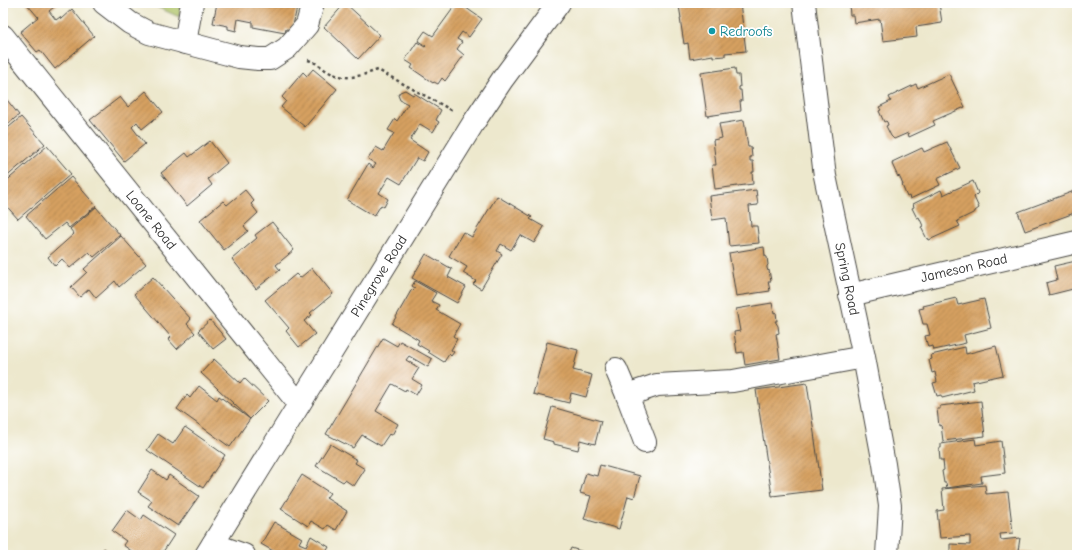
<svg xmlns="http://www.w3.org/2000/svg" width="1080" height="558" viewBox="0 0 1080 558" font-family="'Comic Neue',sans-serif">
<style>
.park{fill:#aec266;stroke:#6c7648}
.building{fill:url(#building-hatch)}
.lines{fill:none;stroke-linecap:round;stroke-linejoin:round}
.minor-casing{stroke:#484743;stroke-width:24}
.path{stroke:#484743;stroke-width:2.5;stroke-dasharray:3 3;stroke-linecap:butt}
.minor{stroke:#fff;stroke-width:22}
.culture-dot{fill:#0f9aa8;stroke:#fff;stroke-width:1.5}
.labels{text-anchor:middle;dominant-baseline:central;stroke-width:3.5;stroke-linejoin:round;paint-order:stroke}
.culture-label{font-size:14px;fill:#0d838f;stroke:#fff;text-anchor:start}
.street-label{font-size:14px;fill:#2b2b2b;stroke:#fff}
</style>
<defs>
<pattern id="building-hatch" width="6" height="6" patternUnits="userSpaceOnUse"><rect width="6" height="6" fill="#d6a061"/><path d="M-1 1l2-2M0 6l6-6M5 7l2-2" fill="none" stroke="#ae8350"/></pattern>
</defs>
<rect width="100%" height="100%" fill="#fff"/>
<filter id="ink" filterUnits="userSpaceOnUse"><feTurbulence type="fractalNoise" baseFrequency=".025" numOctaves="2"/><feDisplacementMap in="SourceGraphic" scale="8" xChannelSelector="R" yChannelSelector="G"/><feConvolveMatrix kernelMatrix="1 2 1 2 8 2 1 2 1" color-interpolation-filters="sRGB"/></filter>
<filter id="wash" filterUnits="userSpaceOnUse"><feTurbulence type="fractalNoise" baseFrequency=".012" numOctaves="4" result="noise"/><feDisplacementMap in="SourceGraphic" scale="16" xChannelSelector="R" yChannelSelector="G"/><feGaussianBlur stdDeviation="0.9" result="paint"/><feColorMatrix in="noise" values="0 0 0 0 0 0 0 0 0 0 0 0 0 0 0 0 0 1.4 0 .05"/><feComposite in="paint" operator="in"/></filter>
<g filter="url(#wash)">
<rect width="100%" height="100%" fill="#ede8cd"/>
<!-- park -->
<path class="park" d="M148,3H181L179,17Z"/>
<g id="blocks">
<!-- building -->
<g class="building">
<path d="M26,3H59L49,11L56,20L60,17L61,19L72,9L94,36L55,69L40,50L37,52L20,32L38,17Z"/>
<path d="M217,3H241L248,5L249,3H298L292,30L286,29L285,33L253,27V22L238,19L236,31L228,29V26L213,23Z"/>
<path d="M345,3L380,35L358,59L324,27Z"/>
<path d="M457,3H459L482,19L469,37L462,32L457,39L462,42L457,49L464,55L445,81L442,78L438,84L434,82L433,83L411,68L413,65L405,60L417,42L425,47L426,46L418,41L425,31L433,36Z"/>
<path d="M706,3H740L746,51L725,53V56L713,57V55L690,59L688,43L684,44L680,18H681L679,6Z"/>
<path d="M852,3H939L942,23L916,27L917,37L883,41L880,19L854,23L853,15H850L849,4Z"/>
<path d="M735,68L736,75H739L740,87H739V90H741L742,101H740L741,111L707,116L701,73Z"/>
<path d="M313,69L337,89L305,127L281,107L286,101L282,97L303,72L307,76Z"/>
<path d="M949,74L965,107L933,121L935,125L909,137L908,133L894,139L891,136L886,126L888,125L887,122L886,121L884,122L879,111L881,110L879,107L891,101L889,97L916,84L918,88Z"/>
<path d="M405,90L413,95L414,93L441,110L436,120L439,122L433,132L420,124L410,140L428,152L423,161L417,158L401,184L389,177L379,193L388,199L384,207L381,205L374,216L347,200L368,164L373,168L376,164L368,159L376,147L383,151L394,133L388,130L395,119L397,121L408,104L400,100L398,95L400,92Z"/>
<path d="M146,91L163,112L142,129L137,122L132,127L145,144L124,161L90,120L120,97L128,107Z"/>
<path d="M3,95L19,115L3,128Z"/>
<path d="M21,117L45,144L4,179L3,178V132Z"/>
<path d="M744,120L748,147H751L752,157H750V161H753L754,172H752L753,184L715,189L712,165H716L713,140L722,138L719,124Z"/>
<path d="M210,141L227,163L208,179L212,185L187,206L161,173L186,153L189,157Z"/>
<path d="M947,142L960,168L937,179L940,185L910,199L909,196L907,197L902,185H903L901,180L899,176L898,177L892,164H893L892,162L922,148L924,152Z"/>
<path d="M47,146L71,174L18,219L3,202V184Z"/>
<path d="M71,177L96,206L69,228L65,223L45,239L26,216Z"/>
<path d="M973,181L978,193L974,197L979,208L975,211V212L957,221L960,226L929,240L928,238L927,239L921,227L923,226L919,217L917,218L912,208L914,207L913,204L941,190L943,195Z"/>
<path d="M245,190L254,201L251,204L258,213L244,226L248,231L224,250L200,220L223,201L227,205Z"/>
<path d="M756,190L758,205L749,206L751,226H757L759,243L729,246L726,218L712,220L709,196Z"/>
<path d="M1077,190V212L1025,231L1018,212Z"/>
<path d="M497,196L532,217L530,219L544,227L534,243L520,235L511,250L501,244L497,251L502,254L481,289L473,284L476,281L463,273L467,267L449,256L463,232L472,237Z"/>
<path d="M96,207L120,235L94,257L89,252L70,268L62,259L55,266L48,257L74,234L70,229Z"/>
<path d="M272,222L294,250L276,265L280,270L256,289L232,259L257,238L255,235Z"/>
<path d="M121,236L146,264L119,287L115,281L96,298L89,289L80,297L71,287L87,272L84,269Z"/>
<path d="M764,247L765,256L767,257L768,265L767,266V268L768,271L769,270L771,281H768L770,291L736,296L729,253Z"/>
<path d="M426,254L452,269L448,277L466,287L457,303L412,278Z"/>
<path d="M1076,261L1077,267V288L1049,295L1046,283L1057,280L1054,266Z"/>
<path d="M312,268L333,294L310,313L312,315L304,321L315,334L299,347L286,331L289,328L265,300L296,274L300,278Z"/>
<path d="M153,277L191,319L187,324L195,333L177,349L168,339L171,337L134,294Z"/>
<path d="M415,281L436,293L431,301L439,305L436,310L460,324L453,336L457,339L451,350L454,352L451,356L449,354L444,362L428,352L429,351L417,344L419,340L392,324L412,289L413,290L415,288L412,286Z"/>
<path d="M956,298L958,305L984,299L991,328L964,335L966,343L934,350L933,346L928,347L925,336L930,335L927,324H923L919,309L924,308L923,306Z"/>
<path d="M772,303L774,313L776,312L777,321H775L778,326L779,333L776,334L780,359L745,365L743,352L737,353L734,332L740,331L736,309Z"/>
<path d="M210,320L226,339L213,349L198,331Z"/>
<path d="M383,338L397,346L400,341L432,359L428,367L409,356L406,360L419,368L412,379L422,385L416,395L406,389L405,391L392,384L376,411L398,424L392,435L389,434L381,446L362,435L353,448L326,434Z"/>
<path d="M547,342L578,350L573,370L592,375L586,397L571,393L569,403L533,394Z"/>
<path d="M996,346L1003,375L972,382L974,390L942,398L941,395L937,396L933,383L937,382L935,372L932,373L929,360L932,359L931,355L965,347L966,354Z"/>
<path d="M214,359L240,383L244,378L268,401L250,419L230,447L177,409L187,395L190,398L199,386L217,400L219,396L250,419L201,373Z"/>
<path d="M807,383L822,490L772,496L756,390Z"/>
<path d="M981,401L985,436L943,441L941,425L939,426L937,409H940V406Z"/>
<path d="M552,407L601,421L595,444L580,440L578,450L554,444V442L543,439Z"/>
<path d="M185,427L225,455L203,488L147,450L158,434L173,444Z"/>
<path d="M975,439L976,445L1001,441L1005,473L981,476L982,483L947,488L946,483H944L942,471L944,470L943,460H940L939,448H941V444Z"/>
<path d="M330,444L357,460L355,463L365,469L354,486L345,480L343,482L316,466Z"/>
<path d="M600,465L640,476L634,498L628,496L619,529L584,519L591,496L580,493L586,473L597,476Z"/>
<path d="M152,470L166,480L169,475L199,496L178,526L148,506L152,501L138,492Z"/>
<path d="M302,475L330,493L326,498L347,511L336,530L328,525L325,529L311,521L308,526L281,509Z"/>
<path d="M985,485L986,494L1008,492L1013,533L1000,534L1001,540L1020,538L1018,551L1033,552V555H950V544L970,545V536L940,538L937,511L944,510L942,489Z"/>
<path d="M127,510L141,520L144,515L174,535L161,555H137L123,545L126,541L112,531Z"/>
<path d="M274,522L302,538L299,543L306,546L311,536L329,547L324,555H318L309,550L306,555H280L261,544Z"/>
<path d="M104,548L113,555H99Z"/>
<path d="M571,548L587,553L586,555H568Z"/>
</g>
</g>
</g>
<g filter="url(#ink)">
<use href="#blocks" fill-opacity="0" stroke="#484743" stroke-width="1"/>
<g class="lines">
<defs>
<g id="minor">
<path d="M104,3L130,23L149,33L239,57L258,59H270L287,48L307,25L313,3"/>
<path d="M804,3L825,176L864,357L884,464L890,506L887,555"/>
<path d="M3,36L299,404"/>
<path d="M185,43L192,3"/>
<path d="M850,295L1077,242"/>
<path d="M616,369L627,395"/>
<path d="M645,442L627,395L657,385L733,381L864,357"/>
<path d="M213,544L244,555"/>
<path d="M206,555L474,122L502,80L559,3"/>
</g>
</defs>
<!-- minor casing -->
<use href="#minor" class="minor-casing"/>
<!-- path -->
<path class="path" d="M308,60C316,62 321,67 327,71C346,82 359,76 378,70L453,111"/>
<!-- minor -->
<use href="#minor" class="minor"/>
</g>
</g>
<!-- markers -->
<circle class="culture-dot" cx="712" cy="31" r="4"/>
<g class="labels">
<!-- culture labels -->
<g class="culture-label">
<text x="720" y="31">Redroofs</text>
</g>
<!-- street labels -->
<g class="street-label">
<text transform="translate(151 220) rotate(51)">Loane Road</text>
<text transform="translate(964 268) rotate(-13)">Jameson Road</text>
<text transform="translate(379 276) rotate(-58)">Pinegrove Road</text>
<text transform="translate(847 279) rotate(78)">Spring Road</text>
</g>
</g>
<!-- margin -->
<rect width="1080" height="558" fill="none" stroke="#fff" stroke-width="16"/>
</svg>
